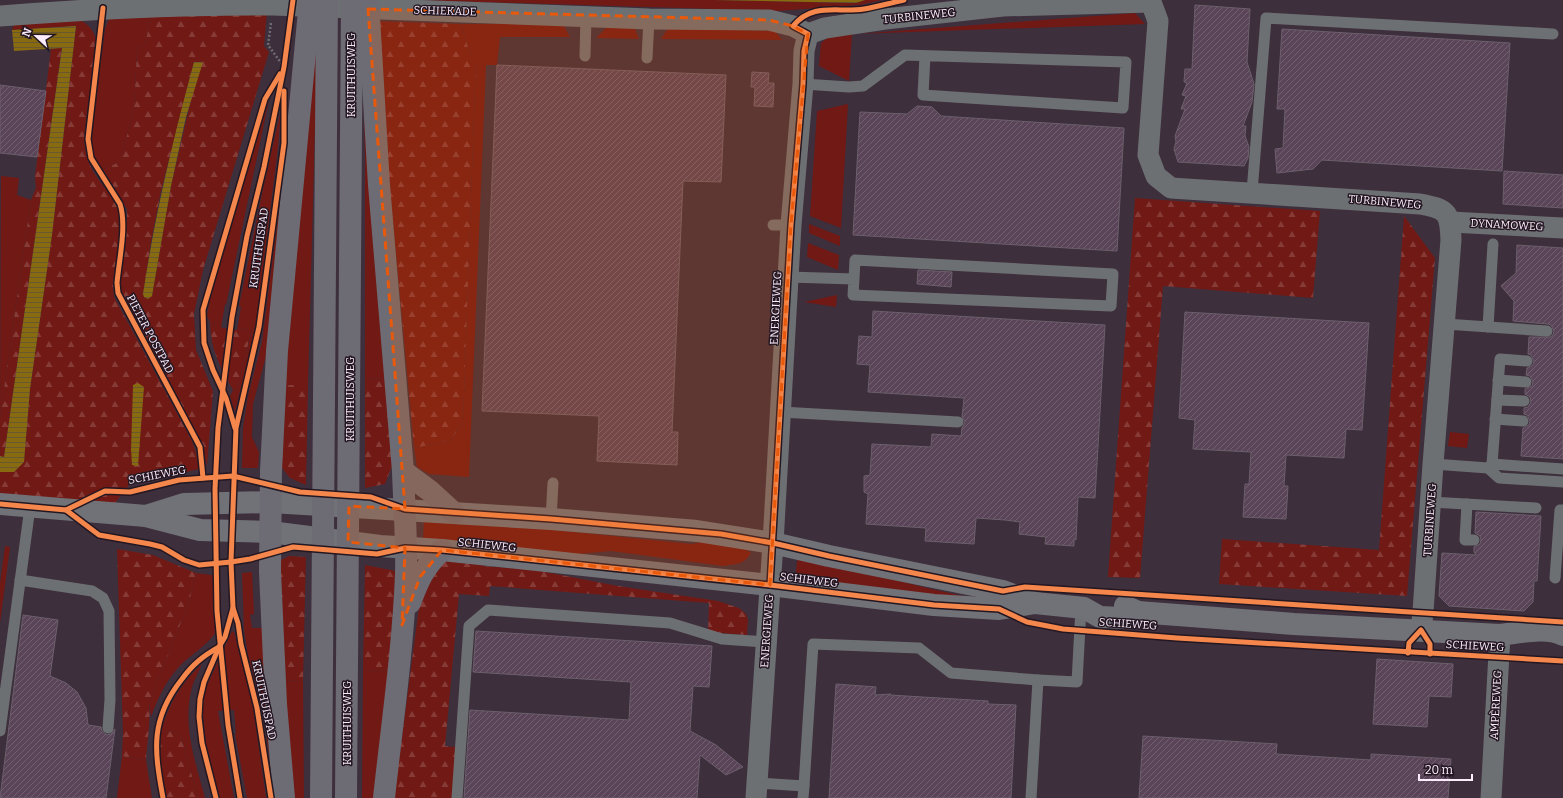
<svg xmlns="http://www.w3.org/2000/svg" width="1563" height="798" viewBox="0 0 1563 798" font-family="Bitter,serif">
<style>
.green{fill:#711914}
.forest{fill:url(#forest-firs);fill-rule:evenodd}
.water{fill:url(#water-rules)}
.building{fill:url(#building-hatch);stroke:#6c5f6b}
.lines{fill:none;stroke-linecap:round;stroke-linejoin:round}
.path{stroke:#6f6d73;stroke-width:2.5;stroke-dasharray:2 2;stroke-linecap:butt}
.lane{stroke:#6d7073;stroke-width:11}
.street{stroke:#6d7073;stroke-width:21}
.secondary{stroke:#707277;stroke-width:22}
.highway{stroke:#6d6b73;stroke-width:22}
.cycleway-casing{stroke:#231722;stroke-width:8}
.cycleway{stroke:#f5874c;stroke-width:5}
.marked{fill:#e8590c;fill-opacity:0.2;stroke:#e8590c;stroke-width:3;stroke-dasharray:8 5;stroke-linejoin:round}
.labels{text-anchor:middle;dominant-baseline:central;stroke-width:3;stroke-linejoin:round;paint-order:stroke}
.street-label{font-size:11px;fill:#fdecfc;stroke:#231722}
</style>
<defs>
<pattern id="forest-firs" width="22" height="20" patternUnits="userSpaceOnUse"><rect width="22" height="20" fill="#711914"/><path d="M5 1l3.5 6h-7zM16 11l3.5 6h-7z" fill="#863b37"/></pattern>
<pattern id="water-rules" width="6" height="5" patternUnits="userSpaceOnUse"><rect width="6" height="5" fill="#886a10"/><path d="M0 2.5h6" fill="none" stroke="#6a582e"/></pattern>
<pattern id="building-hatch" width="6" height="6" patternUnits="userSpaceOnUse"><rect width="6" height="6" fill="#594458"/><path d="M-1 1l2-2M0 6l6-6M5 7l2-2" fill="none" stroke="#725f71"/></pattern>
</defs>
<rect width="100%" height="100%" fill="#3e2f3d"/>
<!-- green -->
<g class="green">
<path d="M415,0H714L856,3L865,0H882L860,5L777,11Z"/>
<path d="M152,13L145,44L137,49L134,109L120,162L100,170L94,156L91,139L105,29L111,14Z"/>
<path d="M1135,13L1145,24L852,34L849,81L819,66L821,43L830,36Z"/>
<path d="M73,18L76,26L12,30L15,21Z"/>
<path d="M461,24H563L570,37H500L497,65H486L469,477L429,474L417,467L414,448L450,441L463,422L476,59L470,54Z"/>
<path d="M609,25L634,26L639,39L596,38Z"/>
<path d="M668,28L775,31L782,40L661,39Z"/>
<path d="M362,40L388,378L365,379V155Z"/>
<path d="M317,52L308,385H282L311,53Z"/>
<path d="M269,100L226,305L225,304L221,328L210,322L207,316C212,281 223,247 234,213C245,175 257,138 269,100Z"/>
<path d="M848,104L841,228L810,216L817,111Z"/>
<path d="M281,110L278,147L255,333L235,411L234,410L230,396L233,390L237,391L252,329L237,330L241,307L239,306L263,189Z"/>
<path d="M1,176L19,178L17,195L31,200L0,417Z"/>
<path d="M281,194L271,338L253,404L252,437L259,452L258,468H242L243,428L248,396L262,342Z"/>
<path d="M809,224L840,236V246L809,233Z"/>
<path d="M808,243L839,255L838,270L807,257Z"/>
<path d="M837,295L836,307L804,302Z"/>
<path d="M1450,432L1469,434L1467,448L1448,446Z"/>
<path d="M424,519L515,526L692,544L716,539L741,546L751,553C744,565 736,564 723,566L611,551L578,554L423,540Z"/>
<path d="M5,546L10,547L0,623V584Z"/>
<path d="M801,558H812L927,588L1003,605L802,581L796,572L797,561Z"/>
<path d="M252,572L254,614L250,615L252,628H262L274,760H270L262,707L248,656L244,629L242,573Z"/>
<path d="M196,573L219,576C220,593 223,612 217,629C212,643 188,656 178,668C165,682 157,700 151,717L149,703L189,602Z"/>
<path d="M232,631L234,632L253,707L266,798H247L235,734H236L234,710L218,711L234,798H218L207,754L202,705L204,692Z"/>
<path d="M202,664C199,670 196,677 193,684C181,722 195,761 205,798H198L181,736L175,731L161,732C169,704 180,684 202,664Z"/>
<path d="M363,670L391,671L378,798H362Z"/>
<path d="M303,680L304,798H294L283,681Z"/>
<path d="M122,756L146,760L152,798H117Z"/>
</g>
<!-- forest -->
<g class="forest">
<path d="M267,12L264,46L269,52L203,270L194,314L196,350L213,391L207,466L203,449L196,433L122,297L120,285L127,218V209L123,203L100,170L120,162L134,109L137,49L145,44L152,13ZM194,62L192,96L171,186L152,296L143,295L151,242L161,191Z"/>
<path d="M73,18C85,20 94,29 96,40C94,61 91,81 89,102C86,120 81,141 88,160C95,183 118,195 121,221L113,286L114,297L192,441L196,453L199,469L173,475H137L114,504L0,494V472H14L24,461L30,389L52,235L76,26Z"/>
<path d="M376,21L461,24L470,54L476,58L463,422L450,441L414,448L389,179Z"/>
<path d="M62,47L4,457L0,456V417L31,200L36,188L35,177L51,49Z"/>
<path d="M1135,198L1320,211L1313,298L1163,286L1140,578L1108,577Z"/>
<path d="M1404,216L1435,258L1407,596L1219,584L1222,539L1379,550Z"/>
<path d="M210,322C222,330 238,332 252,328L237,391L233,390C219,364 211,351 210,322Z"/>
<path d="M388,378L394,461L385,484L365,488V379Z"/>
<path d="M282,385H308L306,485L290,478L282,468L278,457Z"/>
<path d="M117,549L153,555L196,573L189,602L149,703C151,722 147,741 146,760L122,756L123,733Z"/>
<path d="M289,556L306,557L303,680L283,681L277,562Z"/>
<path d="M457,556L483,562V566L535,570L618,586L718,601L739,608L746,614L748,620L747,635L708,632L709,603L490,586L489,596L459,594L445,746L456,747L452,798H394L422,584L441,564Z"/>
<path d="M365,565L401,572L391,671L363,670Z"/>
<path d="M175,731L181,736L198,798H167C161,775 159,756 161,732Z"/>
</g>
<!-- water -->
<g class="water">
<path d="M714,0H865L856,3Z"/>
<path d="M76,26L52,235L30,389L24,462L14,472H0V456L4,457L62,48L14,51L12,30Z"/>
<path d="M194,62H203L186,117L171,186L152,296L148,299L144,297L143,294C155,215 173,139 194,62Z"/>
<path d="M138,383L144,387L138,466L132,465L131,449L133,385Z"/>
</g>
<!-- building -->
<g class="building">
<path d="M1195,5L1250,9L1247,62L1254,84L1252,102L1243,126H1246L1245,136L1249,147L1248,158L1244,166L1178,162L1174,149L1176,142L1175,136L1185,109H1181L1186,96L1182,95L1187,83L1184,82L1185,69H1192Z"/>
<path d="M1282,29L1510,43L1502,171L1322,160L1313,169L1277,173L1275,149L1283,148L1285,109H1277Z"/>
<path d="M497,65L726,75L721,182L683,181L672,432H678L677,465L597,461L599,416L482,411Z"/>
<path d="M752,72L769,73L768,83H774L773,107L754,106L755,87H751Z"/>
<path d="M0,85L46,91L37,157L0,153Z"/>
<path d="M917,106L932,107L941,116L1124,128L1117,251L853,235L860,112L907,114Z"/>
<path d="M1504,171L1563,175V208L1503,204Z"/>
<path d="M1517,245L1563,248V459L1521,456L1523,428L1529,425L1530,421L1527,415L1524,414V408L1528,407L1531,402L1530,397L1525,394V389L1532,386L1533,382L1530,376L1526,375L1527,368L1533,365L1534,361L1531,355L1528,354L1529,337H1550L1553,335L1554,331L1551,325L1548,324L1513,321L1514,301L1501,286L1516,273Z"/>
<path d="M918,270L952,272L951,287L917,284Z"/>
<path d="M873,311L1105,325L1095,498L1078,497L1076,540L1074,539V546L1045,544L1046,537L1019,534L1020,522L1005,520L976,518L974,544L925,541L926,528L866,524L868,494L864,492V476L870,475L872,444L931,447L932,434L961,436L962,428L965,422L962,417L964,398L868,392L870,365L857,364L859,336L872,337Z"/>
<path d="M1185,312L1369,323L1362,430L1346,429L1344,458L1286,455L1284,486H1288L1286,519L1243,517L1245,484H1249L1251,452L1193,449L1195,420L1179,418Z"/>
<path d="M1476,512L1541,516L1537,581H1534L1533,602L1524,611L1449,606L1439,596L1442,553L1476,555L1474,552V547L1480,544L1481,540L1480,536L1475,533Z"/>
<path d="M23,615L58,620L50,676L66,683L77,692L86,708L88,725L101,727L102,731L107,735L111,734L115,729L106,798H0Z"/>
<path d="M476,631L712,646L709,687L693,686L690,731L716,745L743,767L726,775L700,755L697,798H464L470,710L629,720L631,682L473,672Z"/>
<path d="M1377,659L1453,664L1451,697L1429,696L1427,727L1373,724Z"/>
<path d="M836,684L876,687L875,695L891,694L890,695L988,701V704L1016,705L1011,798H829Z"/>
<path d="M1143,736L1277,744L1276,754L1371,760V754L1451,759L1448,798H1139Z"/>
</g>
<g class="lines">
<!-- path -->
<path class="path" d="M271,23L268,45L284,67"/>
<!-- lane -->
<g class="lane">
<path d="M585,56L586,16"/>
<path d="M647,58L649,19"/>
<path d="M803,84L849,87L863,86L905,55L1126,62L1123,108L923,95L925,56"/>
<path d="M1252,192L1266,18L1553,34"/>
<path d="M773,225H791"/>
<path d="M788,277L854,279L855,260L1113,274L1111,306L853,295L854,279"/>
<path d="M1445,324L1547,331"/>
<path d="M1488,327L1493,244"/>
<path d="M1527,361L1500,359L1492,464L1488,468L1499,478L1563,482"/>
<path d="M1498,380L1526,382"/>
<path d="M1497,400L1524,401"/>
<path d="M781,412L958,422"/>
<path d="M1495,419L1523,421"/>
<path d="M1433,464L1488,468"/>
<path d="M1492,464L1563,469"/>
<path d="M1431,502L1536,508"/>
<path d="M1467,504L1465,540H1474"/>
<path d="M551,519L553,483"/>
<path d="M1555,578L1560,510H1563"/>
<path d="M20,580L92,591L103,598L109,611L110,700L108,728"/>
<path d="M0,731L30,507"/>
<path d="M757,783L804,786L813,644L919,648L951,673L1038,680"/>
<path d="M457,798L469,626L488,610L670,623L722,639L766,642"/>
<path d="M803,798L804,786"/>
<path d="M1031,798L1038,680L1077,682L1081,608"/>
</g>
<!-- street -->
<g class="street">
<path d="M0,16C91,9 182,4 273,5L649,19L769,20L793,26L808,34"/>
<path d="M808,34L825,28L885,19L1003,6L1151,2L1158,21L1148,155L1156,176L1171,188L1420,204C1448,209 1450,213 1451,240L1433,464L1423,612L1421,630"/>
<path d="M1451,222L1563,228"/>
<path d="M756,798L773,543L791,225L803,84L804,51L808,34"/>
<path d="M1491,798L1500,635"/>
</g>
<!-- secondary -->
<g class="secondary">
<path d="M0,504L146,516L200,530L270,532L380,546L442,550L770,585L934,605L999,609L1035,603"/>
<path d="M146,516L184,504L271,502L551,519L697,531L773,543L829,556L1003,591L1035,603L1084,608L1100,617L1122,618L1138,612"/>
<path d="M1125,606L1138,612L1294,624L1500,635C1518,633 1547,626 1563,635"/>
</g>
<!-- highway -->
<g class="highway">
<path d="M368,0L379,185L403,471C404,505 407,540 406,574C403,649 392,724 384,798"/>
<path d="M403,471L430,491L454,513"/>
<path d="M410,603C418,581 424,567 442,550"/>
<path d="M284,798L276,704L270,572L271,471L277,351L310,0"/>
<path d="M321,798L327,0"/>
<path d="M346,798L352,0"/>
</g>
<defs>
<g id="cycleway">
<path d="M103,8L88,139L91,158L120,204C127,225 119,260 117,283L118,293L200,447L203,478"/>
<path d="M235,428L226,398L213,370L204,343L203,310L265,99L280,74"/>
<path d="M0,504L66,510L105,491L130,492L179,480L233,476L300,492L371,497L405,509L551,519L721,534L773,543L829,556L1003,591L1025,587L1563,622"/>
<path d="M66,510L99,535L150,544L162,547L184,560L199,565L231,562L250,559L293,547L377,554L405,548L442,550L770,585L934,605L999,609L1027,622L1063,629L1177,638L1563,661"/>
<path d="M770,585L791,225L803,84L804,51L808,34L793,26C813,2 837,13 864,9C877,7 890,3 904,0"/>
<path d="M233,608L238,623L241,644L257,708L271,798"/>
<path d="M1408,653L1409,643L1421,630L1430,644V654"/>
<path d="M163,798C154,750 150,719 182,679C193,664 203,656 219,647"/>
<path d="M216,798L202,743L199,717L200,699L204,682L219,647L225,637L233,608L231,562L236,428L259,327L284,143V91"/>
<path d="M240,798L228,725L217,611L215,489L218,428L232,317L247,236L264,167L284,67L293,0"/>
</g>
</defs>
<!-- cycleway casing -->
<use href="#cycleway" class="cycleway-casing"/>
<!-- cycleway -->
<use href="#cycleway" class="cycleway"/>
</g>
<!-- marked area -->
<path class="marked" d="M368,9L769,20L793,26L808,34L791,225L770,585L442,550L420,577L402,625L405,548L348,542L349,506L405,509Z"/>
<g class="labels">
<!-- street labels -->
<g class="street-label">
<text transform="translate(445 11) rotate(2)">SCHIEKADE</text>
<text transform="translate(919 16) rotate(-6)">TURBINEWEG</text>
<text transform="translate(351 75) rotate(-90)">KRUITHUISWEG</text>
<text transform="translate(1385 202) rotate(5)">TURBINEWEG</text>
<text transform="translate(1507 225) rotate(3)">DYNAMOWEG</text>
<text transform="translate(259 248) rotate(-82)">KRUITHUISPAD</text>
<text transform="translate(776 308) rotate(-87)">ENERGIEWEG</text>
<text transform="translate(150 334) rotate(62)">PIETER POSTPAD</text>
<text transform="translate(350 399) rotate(-90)">KRUITHUISWEG</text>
<text transform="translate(157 475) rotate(-11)">SCHIEWEG</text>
<text transform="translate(1430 520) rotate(-86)">TURBINEWEG</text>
<text transform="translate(487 545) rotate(6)">SCHIEWEG</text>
<text transform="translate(809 580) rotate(7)">SCHIEWEG</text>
<text transform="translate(1128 624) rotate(4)">SCHIEWEG</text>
<text transform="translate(767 631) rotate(-86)">ENERGIEWEG</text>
<text transform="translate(1475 646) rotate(3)">SCHIEWEG</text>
<text transform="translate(264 700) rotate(78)">KRUITHUISPAD</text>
<text transform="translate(1496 705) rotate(-87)">AMPÈREWEG</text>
<text transform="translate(347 723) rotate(-90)">KRUITHUISWEG</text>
</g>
</g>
<!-- north arrow -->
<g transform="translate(36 36) rotate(292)" stroke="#231722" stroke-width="3" paint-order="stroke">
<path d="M0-3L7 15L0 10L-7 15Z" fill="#fdecfc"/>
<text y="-6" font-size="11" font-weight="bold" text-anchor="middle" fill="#fdecfc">N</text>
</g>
<!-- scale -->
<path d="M1419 774v6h53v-6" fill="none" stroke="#fdecfc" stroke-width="2"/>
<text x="1425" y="774" font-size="12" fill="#fdecfc" stroke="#231722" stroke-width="3" paint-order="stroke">20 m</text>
</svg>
